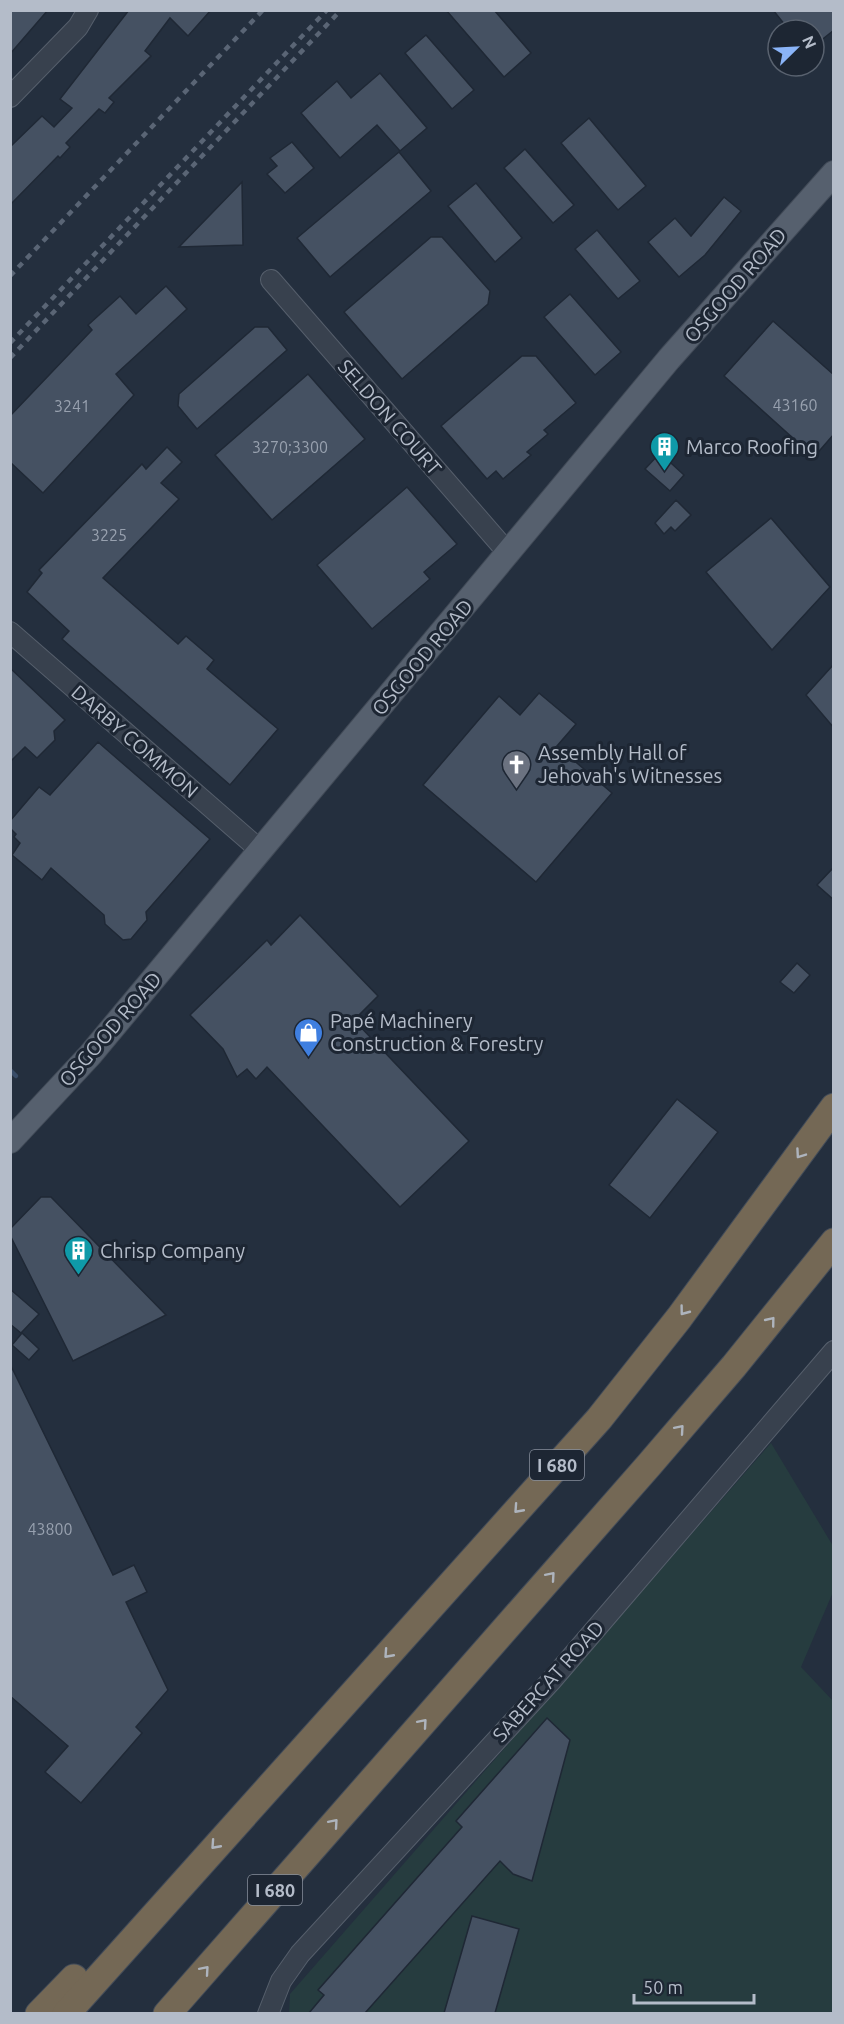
<svg xmlns="http://www.w3.org/2000/svg" width="844" height="2024" viewBox="0 0 844 2024" font-family="Ubuntu,sans-serif">
<style>
.green{fill:#263c3f}
.lines{fill:none;stroke-linecap:round;stroke-linejoin:round}
.stream{stroke:#394c67;stroke-width:4.5}
.building{fill:#455162;stroke:#1f2835;stroke-width:1.5}
.minor-casing{stroke:#565f6c;stroke-width:22}
.major-casing{stroke:#414a57;stroke-width:26}
.highway-casing{stroke:#434c59;stroke-width:29}
.minor{stroke:#38414e;stroke-width:20}
.major{stroke:#56606e;stroke-width:24}
.highway{stroke:#746855;stroke-width:27}
.rail{stroke:#5a6575;stroke-width:4.5;stroke-dasharray:6 6;stroke-linecap:butt}
.oneway{stroke:#aeb4bd}
.labels{text-anchor:middle;dominant-baseline:central;stroke-width:6;stroke-linejoin:round;paint-order:stroke}
.number-label{font-size:16px;fill:#98a1af}
.shield{fill:#1d2633;stroke:#878f9c;stroke-width:1.5}
.shield-label{font-size:18px;font-weight:bold;fill:#b4bcc9}
.street-label{font-size:20px;fill:#b4bcc9;stroke:#1d2633}
.poi-label{font-size:20px;fill:#b4bcc9;stroke:#1d2633;text-anchor:start}
</style>
<rect width="100%" height="100%" fill="#242f3e"/>
<!-- green -->
<path class="green" d="M771,1443L833,1546V1592L801,1667L833,1701V2013L289,2014L290,1994Z"/>
<g class="lines">
<!-- stream -->
<path class="stream" d="M10,1070L16,1076"/>
</g>
<!-- building -->
<g class="building">
<path d="M10,10H48L10,54Z"/>
<path d="M129,10H211L188,36L170,18L145,51L151,56L109,98L114,102L105,113L99,109L66,143L70,147L60,158L58,156L10,205V147L42,116L54,127L72,108L60,99Z"/>
<path d="M446,10H494L531,53L504,77Z"/>
<path d="M773,10H834V30L814,46V30H789Z"/>
<path d="M426,35L474,90L452,109L405,53Z"/>
<path d="M380,73L427,128L400,151L377,125L340,158L301,113L337,81L351,98Z"/>
<path d="M589,118L646,186L618,210L561,143Z"/>
<path d="M292,142L314,168L285,193L267,174L277,166L270,158Z"/>
<path d="M525,149L574,205L553,223L504,168Z"/>
<path d="M399,152L431,191L330,277L297,238Z"/>
<path d="M242,182L243,245L179,247Z"/>
<path d="M476,183L522,238L495,262L448,206Z"/>
<path d="M724,197L741,211L705,255L679,277L648,242L675,218L691,236Z"/>
<path d="M597,230L640,281L618,299L575,249Z"/>
<path d="M431,237H442L490,291L488,304L402,379L344,312Z"/>
<path d="M166,286L187,309L116,374L134,395L43,493L10,462V416L92,330L88,325L120,296L136,314Z"/>
<path d="M570,294L621,352L595,375L544,317Z"/>
<path d="M773,321L834,375V434L814,457L724,376Z"/>
<path d="M255,327H268L287,350L197,429L178,406L179,394Z"/>
<path d="M522,356H536L576,403L544,430L548,434L527,452L531,455L503,479L496,471L487,479L441,426Z"/>
<path d="M308,374L365,439L272,520L215,455Z"/>
<path d="M167,447L182,462L161,483L179,499L103,578L178,644L186,636L214,660L207,669L278,729L230,785L62,639L69,631L27,592L42,573L39,570L142,464L146,469Z"/>
<path d="M660,453L684,475L670,491L645,469Z"/>
<path d="M407,487L457,544L424,572L430,579L372,629L317,565Z"/>
<path d="M676,500L691,515L675,531L671,527L664,534L655,523Z"/>
<path d="M771,518L830,587L772,650L706,572Z"/>
<path d="M834,664V728L806,695Z"/>
<path d="M10,668L65,720L54,731L55,740L37,758L25,747L10,762Z"/>
<path d="M539,693L576,724L557,746L612,793L536,882L423,785L499,696L520,715Z"/>
<path d="M98,742L210,839L146,912L147,920L131,939L123,940L105,924L104,915L51,868L42,880L12,855L20,843L14,837L16,834L10,828V821L39,787L50,795Z"/>
<path d="M834,867V900L817,885Z"/>
<path d="M300,915L378,996L354,1020L469,1141L400,1207L267,1067L256,1079L247,1069L237,1077L223,1049L190,1015L267,940L271,945Z"/>
<path d="M797,963L810,975L794,993L780,982Z"/>
<path d="M677,1099L718,1132L650,1218L609,1185Z"/>
<path d="M41,1197H51L166,1315L73,1361L10,1235V1229Z"/>
<path d="M10,1289L39,1314L21,1333L10,1324Z"/>
<path d="M22,1333L39,1349L29,1360L12,1345Z"/>
<path d="M10,1364L113,1575L134,1565L147,1592L126,1602L168,1690L136,1727L142,1733L81,1803L45,1772L68,1746L10,1696Z"/>
<path d="M547,1718L570,1740L532,1881L513,1874L500,1861L365,2013H309L324,1995L318,1990L462,1827L456,1821Z"/>
<path d="M472,1916L519,1929L495,2013H444Z"/>
</g>
<g class="lines">
<defs>
<g id="minor">
<path d="M10,97L78,27L88,10"/>
<path d="M271,280L509,554"/>
<path d="M10,632L260,850"/>
<path d="M268,2014L281,1981L300,1954L551,1681L834,1351"/>
</g>
<path id="major" d="M10,1141L90,1055L669,359L834,173"/>
<g id="highway">
<path d="M39,2014L74,1978"/>
<path d="M66,2014L599,1419L679,1318L834,1107"/>
<path d="M167,2014L649,1465L734,1366L834,1242"/>
</g>
</defs>
<!-- minor casing -->
<use href="#minor" class="minor-casing"/>
<!-- major casing -->
<use href="#major" class="major-casing"/>
<!-- highway casing -->
<use href="#highway" class="highway-casing"/>
<!-- minor -->
<use href="#minor" class="minor"/>
<!-- major -->
<use href="#major" class="major"/>
<!-- highway -->
<use href="#highway" class="highway"/>
<!-- rail -->
<g class="rail">
<path d="M10,276L263,10"/>
<path d="M10,343L327,10"/>
<path d="M10,358L341,10"/>
</g>
</g>
<!-- one-way arrows -->
<defs><path id="oneway-chevron" d="M-2-3.5L2.5 0L-2 3.5" fill="none" stroke-width="1.6" stroke-linecap="round" stroke-linejoin="round" transform="scale(1.5)"/></defs>
<g class="oneway">
<use href="#oneway-chevron" transform="translate(800 1154) rotate(125)"/>
<use href="#oneway-chevron" transform="translate(684 1311) rotate(127)"/>
<use href="#oneway-chevron" transform="translate(771 1321) rotate(-51)"/>
<use href="#oneway-chevron" transform="translate(680 1429) rotate(-49)"/>
<use href="#oneway-chevron" transform="translate(518 1509) rotate(132)"/>
<use href="#oneway-chevron" transform="translate(551 1576) rotate(-49)"/>
<use href="#oneway-chevron" transform="translate(388 1654) rotate(132)"/>
<use href="#oneway-chevron" transform="translate(423 1723) rotate(-49)"/>
<use href="#oneway-chevron" transform="translate(334 1823) rotate(-49)"/>
<use href="#oneway-chevron" transform="translate(215 1845) rotate(132)"/>
<use href="#oneway-chevron" transform="translate(205 1970) rotate(-49)"/>
</g>
<!-- icons -->
<defs>
<symbol id="building-pin" viewBox="-11 -11 22 30"><path d="M0 17L-7.5 6A9.5 9.5 0 1 1 7.5 6Z" fill="#0f9aa8" stroke="#1d2633"/><path d="M-4-6H4V6H1V3H-1V6H-4ZM-2.5-4.3h1.7v1.8h-1.7ZM.8-4.3h1.7v1.8H.8ZM-2.5-1h1.7V.8h-1.7ZM.8-1h1.7V.8H.8Z" fill="#fff"/></symbol>
<symbol id="church-pin" viewBox="-11 -11 22 30"><path d="M0 17L-7.5 6A9.5 9.5 0 1 1 7.5 6Z" fill="#6b7280" stroke="#1d2633"/><path d="M-1.2-6h2.4v3.5h3.3v2.4h-3.3V6h-2.4V-.1h-3.3v-2.4h3.3Z" fill="#fff"/></symbol>
<symbol id="shop-pin" viewBox="-11 -11 22 30"><path d="M0 17L-7.5 6A9.5 9.5 0 1 1 7.5 6Z" fill="#3f7fe0" stroke="#1d2633"/><path d="M-5-2.5h2.3a2.7 3.5 0 0 1 5.4 0H5L5.5 6h-11ZM-1.5-2.5h3a1.5 2.3 0 0 0-3 0Z" fill="#fff"/></symbol>
</defs>
<g fill-rule="evenodd">
<use href="#building-pin" x="648" y="430" width="33" height="45"/>
<use href="#church-pin" x="500" y="748" width="33" height="45"/>
<use href="#shop-pin" x="292" y="1016" width="33" height="45"/>
<use href="#building-pin" x="62" y="1234" width="33" height="45"/>
</g>
<g class="labels">
<!-- number labels -->
<g class="number-label">
<text x="795" y="405">43160</text>
<text x="72" y="406">3241</text>
<text x="290" y="447">3270;3300</text>
<text x="109" y="535">3225</text>
<text x="50" y="1529">43800</text>
</g>
<!-- shield labels -->
<g class="shield">
<rect x="530" y="1450" width="54" height="30" rx="4.5"/>
<rect x="248" y="1875" width="54" height="30" rx="4.5"/>
</g>
<g class="shield-label">
<text x="557" y="1465">I 680</text>
<text x="275" y="1890">I 680</text>
</g>
<!-- street labels -->
<g class="street-label">
<text transform="translate(735 285) rotate(-49)">OSGOOD ROAD</text>
<text transform="translate(390 417) rotate(49)">SELDON COURT</text>
<text transform="translate(422 657) rotate(-50)">OSGOOD ROAD</text>
<text transform="translate(135 741) rotate(41)">DARBY COMMON</text>
<text transform="translate(110 1029) rotate(-49)">OSGOOD ROAD</text>
<text transform="translate(548 1681) rotate(-48)">SABERCAT ROAD</text>
</g>
<!-- poi labels -->
<g class="poi-label">
<text x="686" y="446">Marco Roofing</text>
<text x="538" y="752">Assembly Hall of<tspan x="538" dy="23">Jehovah's Witnesses</tspan></text>
<text x="330" y="1020">Papé Machinery<tspan x="330" dy="23">Construction &amp; Forestry</tspan></text>
<text x="100" y="1250">Chrisp Company</text>
</g>
</g>
<!-- border -->
<rect width="844" height="2024" fill="none" stroke="#b4bcc9" stroke-width="24"/>
<!-- north arrow -->
<g transform="translate(796 48) rotate(66)"><circle r="28" fill="#1d2633" stroke="#59626f" stroke-width="1.5"/>
<path d="M0-4.5L10 22L0 15L-10 22Z" fill="#8ab4f8"/>
<text y="-9" font-size="16" font-weight="bold" text-anchor="middle" fill="#b4bcc9">N</text>
</g>
<!-- scale -->
<path d="M634 1994v9h120v-9" fill="none" stroke="#b4bcc9" stroke-width="3"/>
<text x="643" y="1994" font-size="18" fill="#b4bcc9" stroke="#1d2633" stroke-width="4.5" paint-order="stroke">50 m</text>
</svg>
